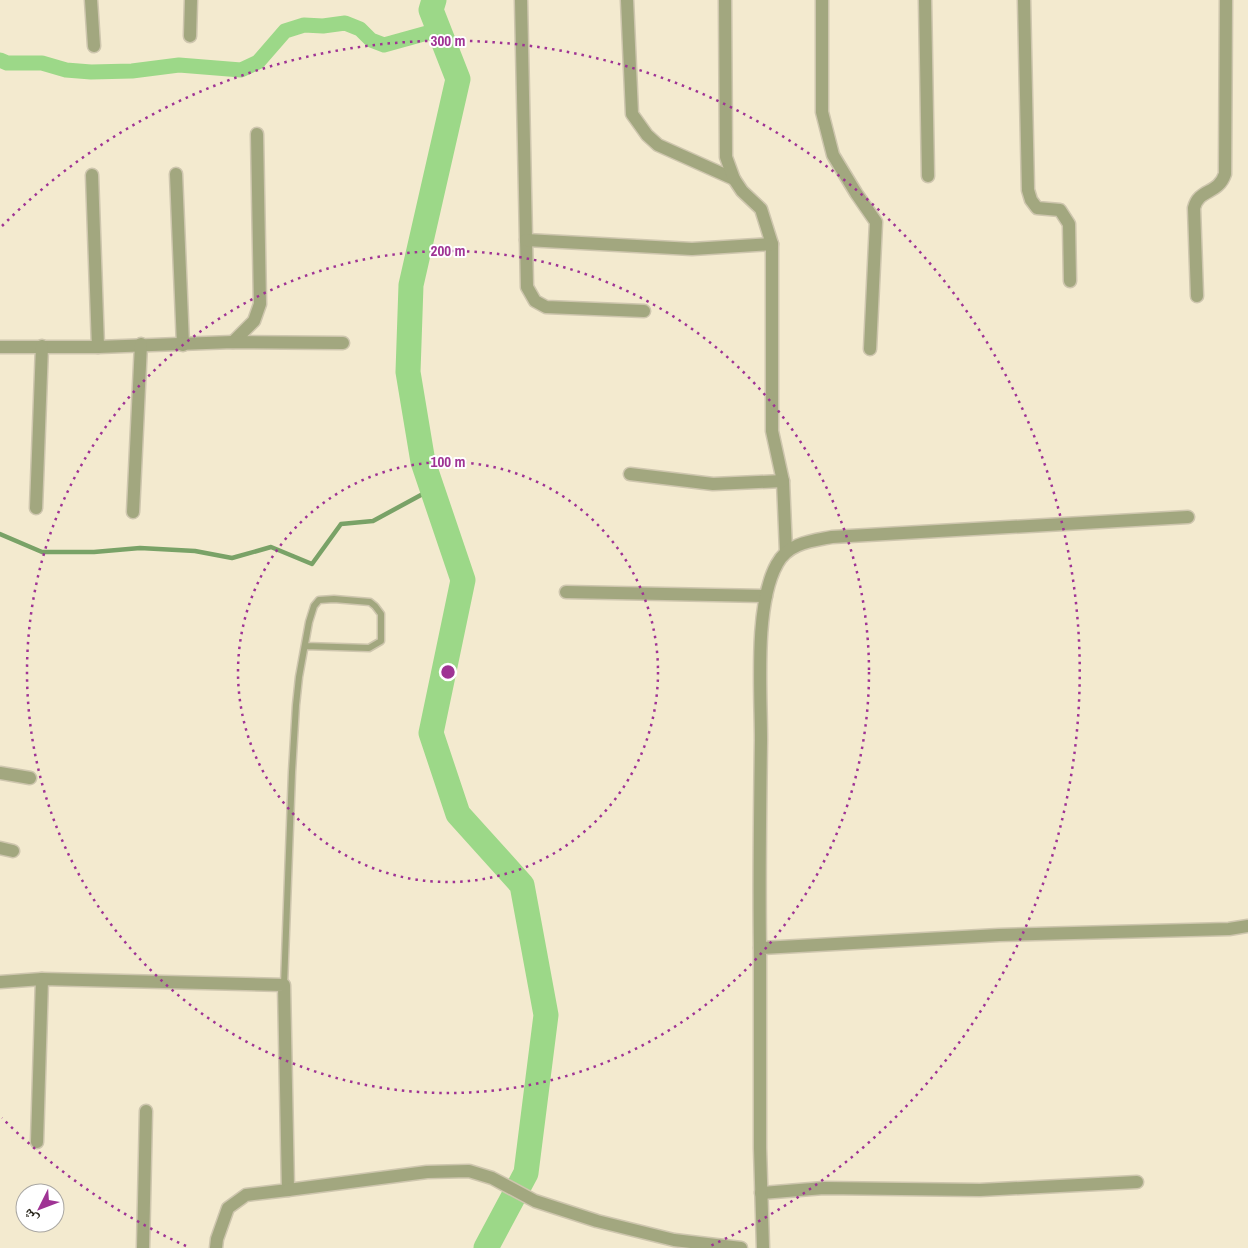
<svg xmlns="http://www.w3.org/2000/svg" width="1248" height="1248" viewBox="0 0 1248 1248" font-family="'Archivo Narrow','Noto Naskh Arabic',sans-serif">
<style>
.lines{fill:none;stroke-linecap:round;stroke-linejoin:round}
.stream{stroke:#79a267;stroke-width:4.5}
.canal{stroke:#9cd888;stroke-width:15}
.river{stroke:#9cd888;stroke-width:25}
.lane-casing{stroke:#cec6ae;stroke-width:9}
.street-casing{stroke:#cec6ae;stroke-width:15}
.lane{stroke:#a2a77f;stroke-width:6}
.street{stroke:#a2a77f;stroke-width:12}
.ring{fill:none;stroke:#9f3394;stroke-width:2.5;stroke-dasharray:2.5 5}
.centre{fill:#9f3394;stroke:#fff;stroke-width:2.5}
.ring-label{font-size:15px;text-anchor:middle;font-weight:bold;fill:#9f3394;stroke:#fff;stroke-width:4;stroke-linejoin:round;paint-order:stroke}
</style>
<rect width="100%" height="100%" fill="#f3eacf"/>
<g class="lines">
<!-- stream -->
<path class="stream" d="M0,534L42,552H94L140,548L195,551L232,558L271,547L312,564L341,524L373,521L432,489"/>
<!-- canal -->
<path class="canal" d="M0,60L7,63H42L66,70L91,72L132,71L179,65L241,70L258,62L285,31L304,25L323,26L345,23L360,29L371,40L384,45L438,30"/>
<!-- river -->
<path class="river" d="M434,0L431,10L458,79L411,285L408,372L423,462L463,580L431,733L458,814L522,885L546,1015L526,1173L486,1248"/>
<defs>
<path id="lane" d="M284,985L292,772L296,705L299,677L309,622L314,606L319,600L334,599L370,602L375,606L381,614V641L369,648L305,646"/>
<g id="street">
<path d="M91,0L94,46"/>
<path d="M521,0L527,287L535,301L546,307L644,311"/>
<path d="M627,0L632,114L647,135L658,145L734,179"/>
<path d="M725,0L726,157L734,179L742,191L761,209L772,244V431L783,481L786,551"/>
<path d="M822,0V112L833,155L856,193L876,222L870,349"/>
<path d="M925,0L928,176"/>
<path d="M1024,0L1028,190L1031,200L1037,208L1060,210L1069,224L1070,281"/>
<path d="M190,36L191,0"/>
<path d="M176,174L183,345"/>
<path d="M92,175L98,347"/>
<path d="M526,240L692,249L772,244"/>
<path d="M1197,296L1194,208C1199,188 1218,195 1225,174L1226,0"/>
<path d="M233,342L254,321L260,304L257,134"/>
<path d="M0,347H98L233,342L343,343"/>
<path d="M630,474L713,484L783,481"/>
<path d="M36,508L42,346"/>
<path d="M133,512L141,344"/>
<path d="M566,592L766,596"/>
<path d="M0,773L30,778"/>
<path d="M0,848L13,851"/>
<path d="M760,948C759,879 760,809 761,740C761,692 754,605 777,564C788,543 811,541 832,537L1188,517"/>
<path d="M0,982L42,979L284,985L288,1190L246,1195L228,1208L217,1239L216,1248"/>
<path d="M37,1142L42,979"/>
<path d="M288,1190L427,1172L469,1171L492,1178L535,1201L597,1221L674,1240L741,1248"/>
<path d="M761,1193L824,1188L980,1190L1137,1182"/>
<path d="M143,1248L146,1111"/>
<path d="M763,1248L760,1148V948L999,935L1229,929L1248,926"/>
</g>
</defs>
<!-- lane casing -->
<use href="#lane" class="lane-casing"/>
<!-- street casing -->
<use href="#street" class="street-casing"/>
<!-- lane -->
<use href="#lane" class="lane"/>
<!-- street -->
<use href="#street" class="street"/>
</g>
<!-- distance rings -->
<g class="ring">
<circle cx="448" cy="672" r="210"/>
<circle cx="448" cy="672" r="421"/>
<path d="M186 1246A631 631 0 0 1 2 1118M2 226A631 631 0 1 1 710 1246"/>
</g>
<circle cx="448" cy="672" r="8" class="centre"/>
<g class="ring-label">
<text x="448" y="46">300 m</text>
<text x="448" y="256">200 m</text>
<text x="448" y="467">100 m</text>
</g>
<!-- north arrow -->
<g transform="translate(40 1208) rotate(228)"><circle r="24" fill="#ffffff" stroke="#a9a7a3"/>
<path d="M0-4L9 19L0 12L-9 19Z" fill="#9f3394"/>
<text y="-8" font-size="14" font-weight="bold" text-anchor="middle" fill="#27241a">ش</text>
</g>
</svg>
